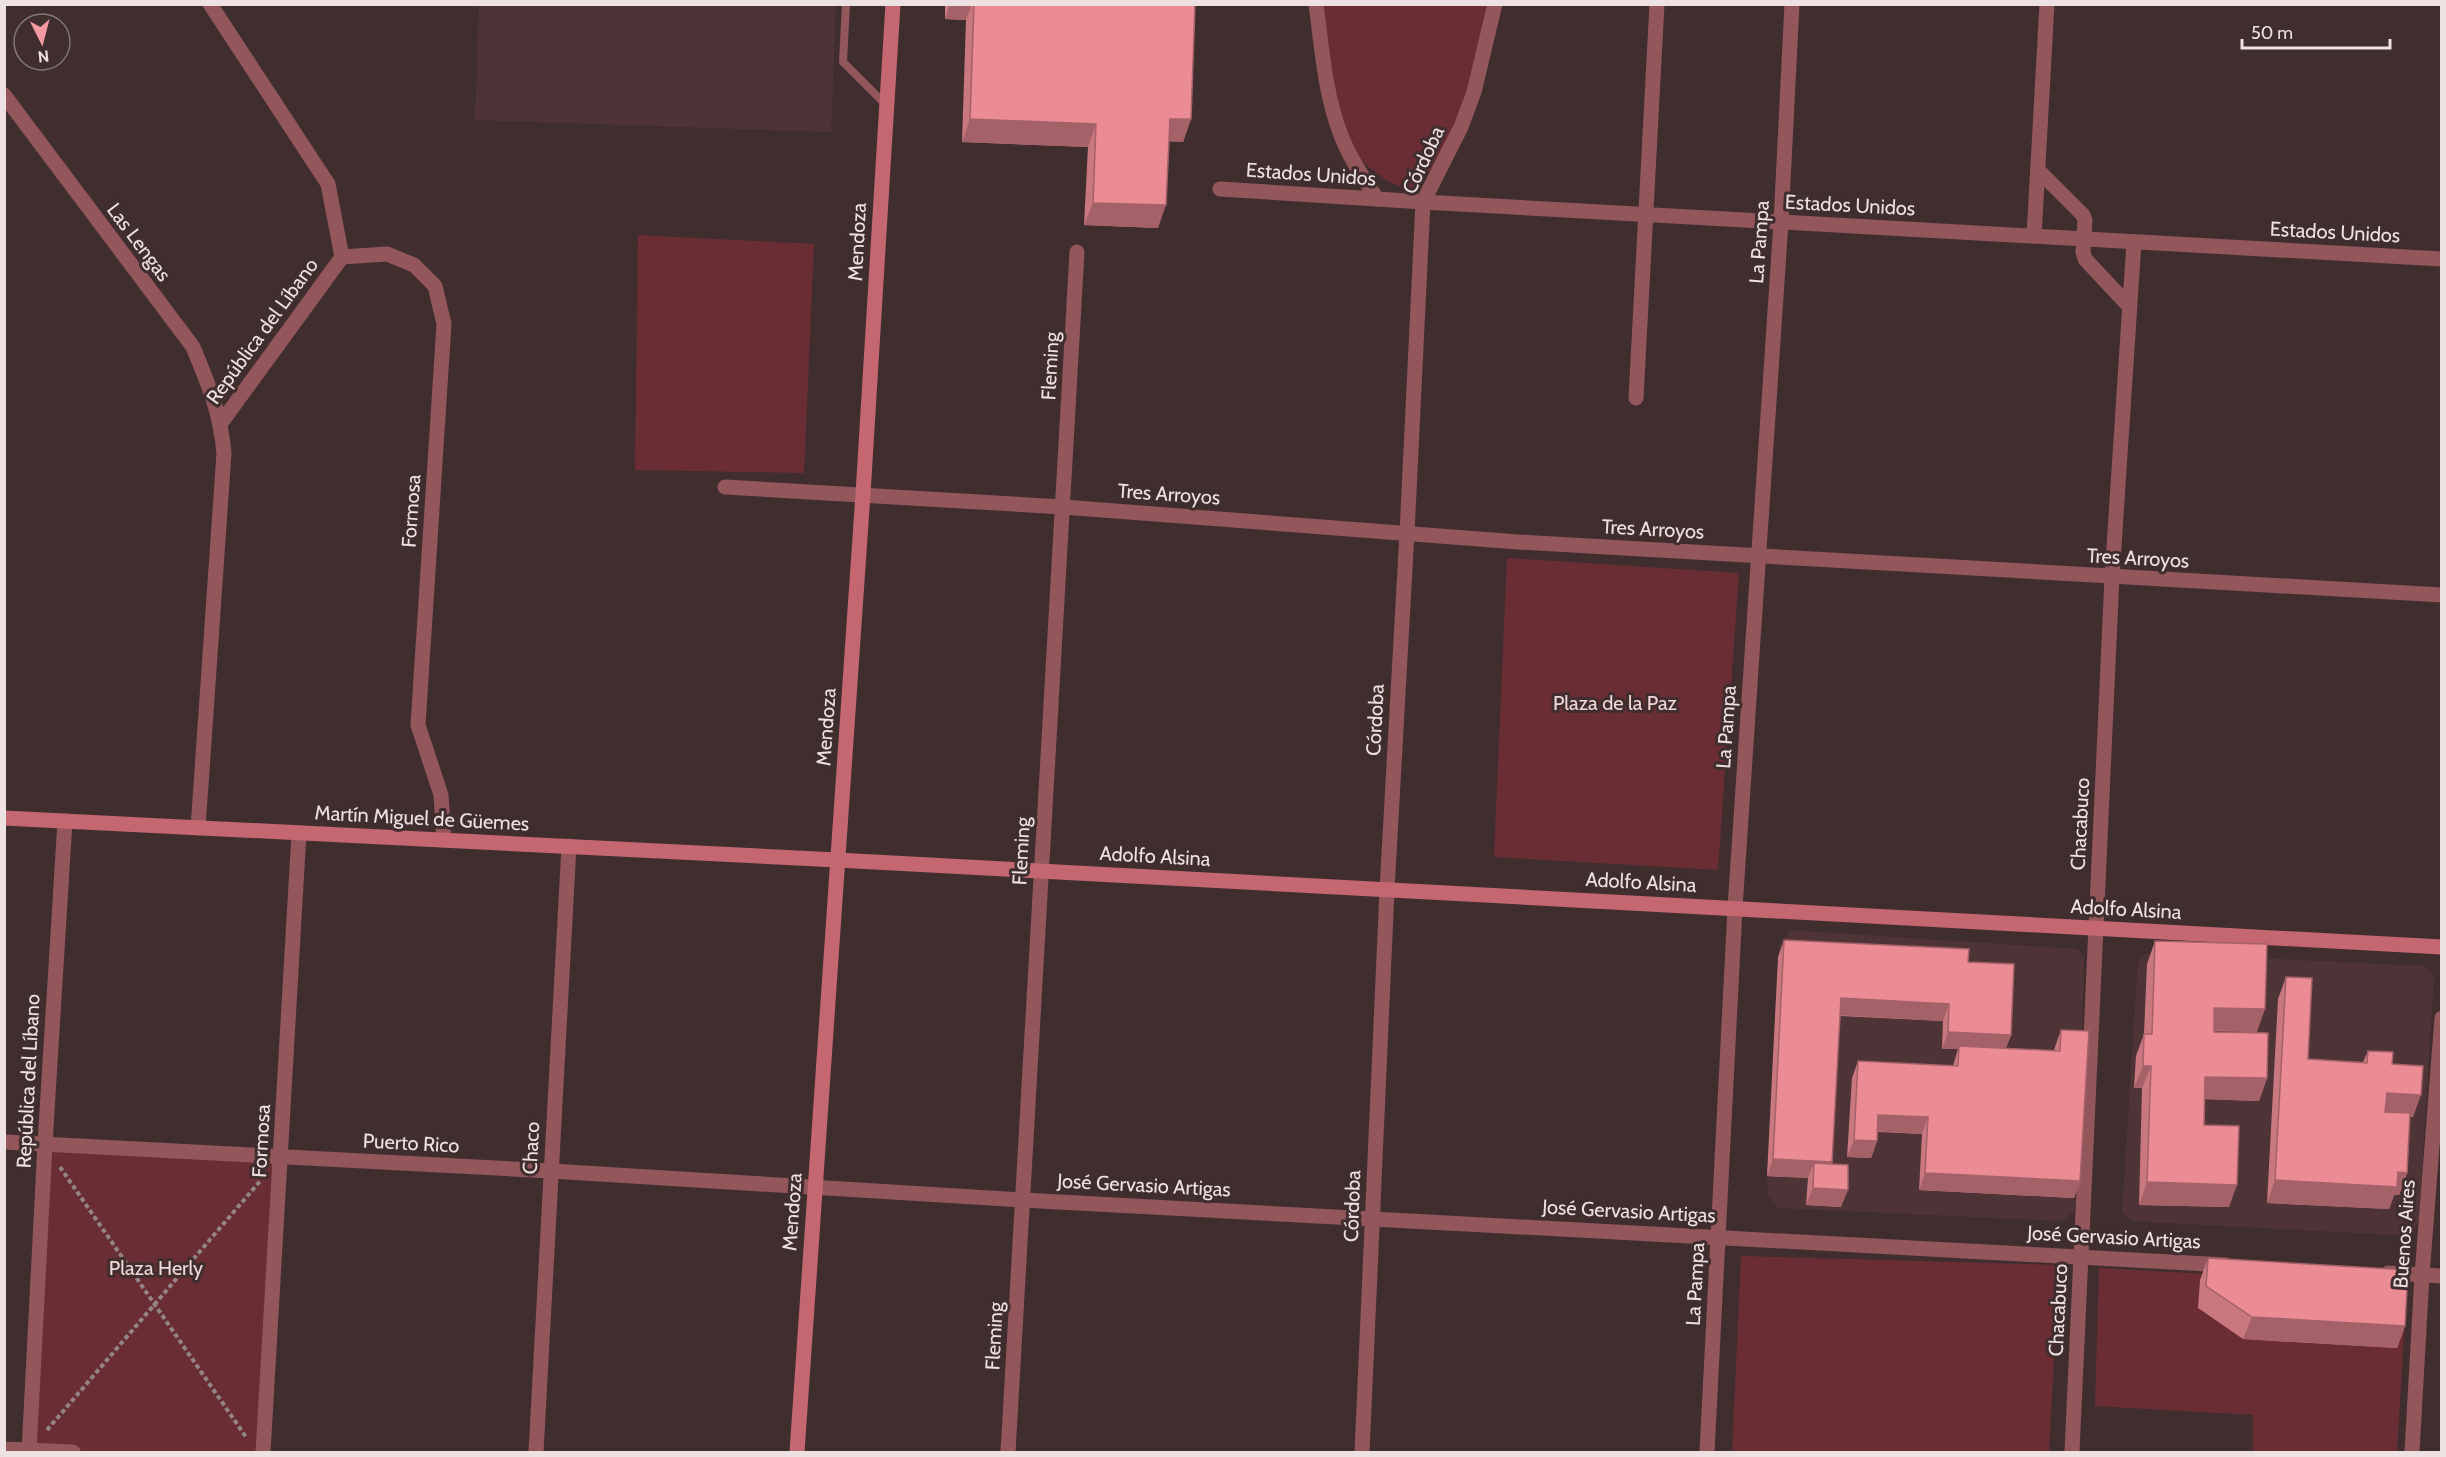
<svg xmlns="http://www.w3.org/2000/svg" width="2446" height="1457" viewBox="0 0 2446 1457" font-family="Cabin,sans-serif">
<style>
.built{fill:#4e3436}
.green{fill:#6a2d34}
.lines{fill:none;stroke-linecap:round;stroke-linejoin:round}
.path{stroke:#938485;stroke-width:4;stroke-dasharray:4.5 3;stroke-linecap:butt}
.lane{stroke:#92565b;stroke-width:8}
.street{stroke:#92565b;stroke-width:15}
.secondary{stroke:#c56771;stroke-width:15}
.wall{fill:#ca787f}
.shaded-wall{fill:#a46168}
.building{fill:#eb8b94;stroke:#a46168;stroke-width:1.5}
.labels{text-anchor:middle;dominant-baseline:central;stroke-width:6;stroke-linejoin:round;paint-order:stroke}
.street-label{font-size:20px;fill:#ede1e2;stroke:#402e2f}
.park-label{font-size:20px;fill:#f2d7d9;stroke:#402e2f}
</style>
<rect width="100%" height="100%" fill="#402e2f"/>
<!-- built -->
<g class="built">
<path d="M479,5H836L831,132L475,120Z"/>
<path d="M1790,930L2077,949L2084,956L2082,1048L2074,1212L2061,1221L1778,1208L1768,1196L1767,1176L1779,946Z"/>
<path d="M2148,953L2425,966L2434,976L2419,1220L2412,1236L2131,1221L2122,1212L2138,959Z"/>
</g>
<!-- green -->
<g class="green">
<path d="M1320,5H1490C1476,68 1464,147 1411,190L1389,182L1365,164L1346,135L1328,64Z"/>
<path d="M638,235L814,244L804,473L635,470Z"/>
<path d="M1507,558L1739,573L1718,870L1494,857Z"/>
<path d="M45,1144L281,1157L263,1452L29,1451Z"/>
<path d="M1741,1256L2059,1265L2049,1452H1732Z"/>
<path d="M2099,1268L2407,1285L2397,1452H2253V1415L2095,1406Z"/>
</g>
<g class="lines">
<!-- path -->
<g class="path">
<path d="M60,1167L246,1437"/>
<path d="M47,1430L261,1180"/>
</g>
<!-- lane -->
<path class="lane" d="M846,4L843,62L886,105"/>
<!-- street -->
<g class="street">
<path d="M210,4L328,184L342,257L221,423"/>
<path d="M1316,4C1322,49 1325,96 1342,138C1351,160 1364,179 1377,199"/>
<path d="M4,95L193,347C209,386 220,411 224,453L198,828"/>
<path d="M2038,170L2083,215L2085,220L2083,252L2085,259L2129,306"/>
<path d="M1220,189L1423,202L2442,259"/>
<path d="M2034,236L2047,4"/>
<path d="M342,257L387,254L414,265L435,286L444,324L418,725L441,795L444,840"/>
<path d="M1636,398L1657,4"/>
<path d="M725,487L1063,507L1518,542L2442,595"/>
<path d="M4,1142L551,1171L1022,1200L2226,1265"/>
<path d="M2388,1273L2442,1276"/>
<path d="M4,1449L73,1452"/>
<path d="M29,1452L45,1144L65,821"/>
<path d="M263,1452L299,833"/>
<path d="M536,1452L569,846"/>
<path d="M1008,1452L1077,252"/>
<path d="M1362,1452L1387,890L1407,533L1423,202L1461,127L1474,92L1495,4"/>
<path d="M1707,1452L1735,908L1781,222L1792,4"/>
<path d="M2072,1452L2112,577L2134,242"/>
<path d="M2412,1452L2422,1275L2442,1018"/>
</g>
<!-- secondary -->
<g class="secondary">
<path d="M4,818L837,860L2442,947"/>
<path d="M797,1452L863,494L893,4"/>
</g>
</g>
<!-- wall -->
<g class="wall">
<path d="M945,4H1195L1191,119L1183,142L1169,141L1158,228L1084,225L1088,147L962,142L966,20L945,19Z"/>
<path d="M1784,940L1968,962L2011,1035L2006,1048L2054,1051L2055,1047L2061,1030L2080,1181L2074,1198L1919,1190L1922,1134L1878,1132L1877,1141L1871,1158L1847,1157L1852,1078L1858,1061L1953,1066L1958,1049H1942L1943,1021L1840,1016L1832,1164L1841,1207L1806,1205L1808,1178L1767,1176L1778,957Z"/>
<path d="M2155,941L2257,1032L2214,1031V1032L2267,1078L2259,1101L2205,1099L2204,1125L2229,1207L2139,1205L2142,1088H2134L2136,1056L2144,1034L2147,964Z"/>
<path d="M2286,977L2308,1059L2363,1062L2368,1051L2392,1064L2413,1117H2410L2407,1173L2399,1195H2394L2389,1209L2267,1203L2278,999Z"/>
<path d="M2208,1258L2405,1326L2397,1348L2243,1339L2198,1308L2200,1280Z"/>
</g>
<!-- shaded-wall -->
<g class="shaded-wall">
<path d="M950,4H972L966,20L945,19Z"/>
<path d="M970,119L1096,124L1088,147L962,142Z"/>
<path d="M1170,119H1191L1183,142L1162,141Z"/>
<path d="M1093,203L1166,205L1158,228L1084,225Z"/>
<path d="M1841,998L1949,1004L1943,1021L1835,1015Z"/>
<path d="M2214,1008L2265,1009L2257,1032L2206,1030Z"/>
<path d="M1948,1032L2011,1035L2004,1052L1959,1046L1958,1049H1942Z"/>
<path d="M2143,1066H2151L2142,1088H2134Z"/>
<path d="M2205,1077L2267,1078L2259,1101L2197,1099Z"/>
<path d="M2387,1093L2421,1095L2413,1117L2378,1115Z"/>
<path d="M1878,1115L1928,1117L1922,1134L1872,1131Z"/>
<path d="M1854,1140L1877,1141L1871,1158L1847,1157Z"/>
<path d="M1773,1159L1832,1162L1826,1179L1814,1163L1808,1178L1767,1176Z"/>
<path d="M2398,1172L2407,1173L2399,1195H2394L2389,1209L2267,1203L2275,1180Z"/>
<path d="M1925,1173L2080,1181L2074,1198L1919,1190Z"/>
<path d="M2147,1182L2237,1185L2229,1207L2139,1205Z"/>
<path d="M1813,1188L1848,1190L1841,1207L1806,1205Z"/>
<path d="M2252,1317L2405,1326L2397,1348L2243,1339Z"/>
</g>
<!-- building -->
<g class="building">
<path d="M974,4H1195L1191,119H1170L1166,205L1093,203L1096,124L970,119Z"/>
<path d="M1784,940L1969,949L1968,962L2014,964L2011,1035L1948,1032L1949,1004L1841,998L1832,1162L1773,1159Z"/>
<path d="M2155,941L2267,944L2265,1009L2214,1008V1032L2268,1033L2267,1078L2205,1077L2204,1125L2239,1126L2237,1185L2147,1182L2151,1066H2143L2144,1034H2152Z"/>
<path d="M2286,977L2312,978L2308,1059L2367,1063L2368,1051L2393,1052L2392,1064L2423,1066L2421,1095L2387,1093L2385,1112L2410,1113L2407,1173L2398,1172L2397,1187L2275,1180Z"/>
<path d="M2061,1030L2089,1031L2080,1181L1925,1173L1928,1117L1878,1115L1877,1141L1854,1140L1858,1061L1958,1066L1959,1046L2060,1051Z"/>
<path d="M1814,1163L1848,1165V1190L1813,1188Z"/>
<path d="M2208,1258L2408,1270L2405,1326L2252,1317L2206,1286Z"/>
</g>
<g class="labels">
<!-- street labels -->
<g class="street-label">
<text transform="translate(1423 160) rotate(-65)">Córdoba</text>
<text transform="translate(1311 174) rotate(4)">Estados Unidos</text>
<text transform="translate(1850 205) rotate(3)">Estados Unidos</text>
<text transform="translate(2335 232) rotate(3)">Estados Unidos</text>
<text transform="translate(139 242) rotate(53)">Las Lengas</text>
<text transform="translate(857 242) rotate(-87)">Mendoza</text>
<text transform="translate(1759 242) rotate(-86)">La Pampa</text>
<text transform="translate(262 331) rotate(-54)">República del Líbano</text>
<text transform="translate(1050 366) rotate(-87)">Fleming</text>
<text transform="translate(1169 494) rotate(4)">Tres Arroyos</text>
<text transform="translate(411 511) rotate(-86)">Formosa</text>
<text transform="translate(1653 529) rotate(3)">Tres Arroyos</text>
<text transform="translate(2138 558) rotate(3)">Tres Arroyos</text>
<text transform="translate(1375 720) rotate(-87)">Córdoba</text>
<text transform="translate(826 727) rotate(-86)">Mendoza</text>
<text transform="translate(1726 727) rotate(-86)">La Pampa</text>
<text transform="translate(422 818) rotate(3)">Martín Miguel de Güemes</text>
<text transform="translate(2080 824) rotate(-87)">Chacabuco</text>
<text transform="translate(1021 851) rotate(-87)">Fleming</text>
<text transform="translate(1155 856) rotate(3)">Adolfo Alsina</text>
<text transform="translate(1641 882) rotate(3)">Adolfo Alsina</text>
<text transform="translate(2126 909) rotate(3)">Adolfo Alsina</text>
<text transform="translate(28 1081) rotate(-87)">República del Líbano</text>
<text transform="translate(261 1141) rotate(-87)">Formosa</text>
<text transform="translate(411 1143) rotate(3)">Puerto Rico</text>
<text transform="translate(531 1148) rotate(-87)">Chaco</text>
<text transform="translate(1144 1185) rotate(3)">José Gervasio Artigas</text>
<text transform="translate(1352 1206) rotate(-88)">Córdoba</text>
<text transform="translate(1629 1211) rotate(3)">José Gervasio Artigas</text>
<text transform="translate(792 1212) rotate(-86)">Mendoza</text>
<text transform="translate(2404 1234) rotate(-86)">Buenos Aires</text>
<text transform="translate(2114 1237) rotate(3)">José Gervasio Artigas</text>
<text transform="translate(1695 1284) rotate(-87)">La Pampa</text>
<text transform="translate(2058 1310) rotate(-87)">Chacabuco</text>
<text transform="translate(994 1336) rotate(-87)">Fleming</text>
</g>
<!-- park labels -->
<g class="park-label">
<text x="1615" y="703">Plaza de la Paz</text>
<text x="156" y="1268">Plaza Herly</text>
</g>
</g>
<!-- border -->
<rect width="2446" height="1457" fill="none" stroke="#ede1e2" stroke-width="12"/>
<!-- north arrow -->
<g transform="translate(42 42) rotate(174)"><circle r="28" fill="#402e2f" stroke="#857677" stroke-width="1.5"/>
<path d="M0-4.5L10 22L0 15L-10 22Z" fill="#f49aa2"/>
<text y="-9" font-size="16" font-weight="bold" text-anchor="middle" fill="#ede1e2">N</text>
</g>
<!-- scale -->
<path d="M2242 39v9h148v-9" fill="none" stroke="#ede1e2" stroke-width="3"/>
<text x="2251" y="39" font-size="18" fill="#ede1e2" stroke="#402e2f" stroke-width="4.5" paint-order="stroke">50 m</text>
</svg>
